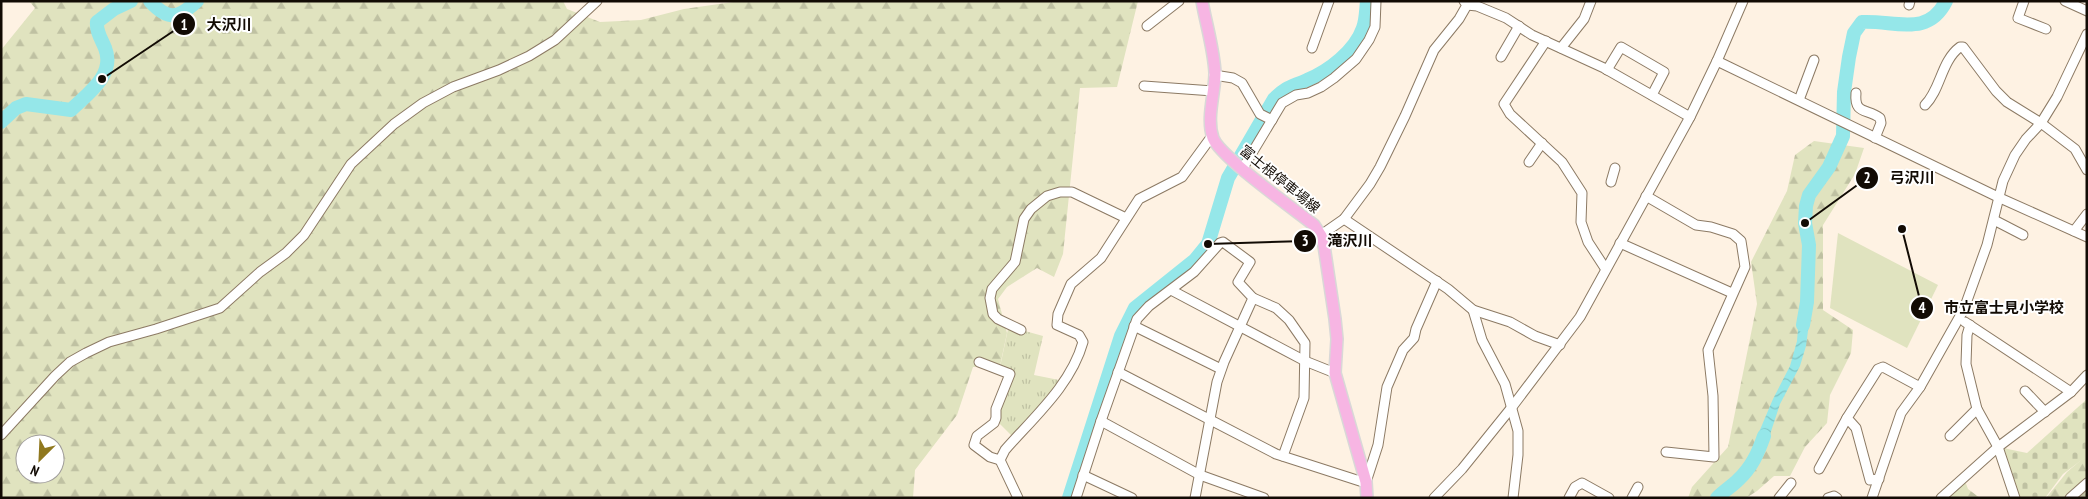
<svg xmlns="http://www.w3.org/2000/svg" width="2088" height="499" viewBox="0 0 2088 499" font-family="'PT Sans Narrow','Noto Sans JP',sans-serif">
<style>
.grass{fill:url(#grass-tufts)}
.forest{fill:url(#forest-firs);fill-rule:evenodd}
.cemetery{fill:url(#cemetery-stones)}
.pitch{fill:#e0e3bf}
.water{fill:url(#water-waves)}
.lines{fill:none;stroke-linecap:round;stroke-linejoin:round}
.river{stroke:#95e7e9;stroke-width:14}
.minor-casing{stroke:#8c7a64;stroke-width:11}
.major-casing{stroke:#d9d8d7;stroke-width:14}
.minor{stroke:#fff;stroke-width:9}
.major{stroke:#f7b5e3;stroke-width:11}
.labels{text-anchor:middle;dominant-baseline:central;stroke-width:4;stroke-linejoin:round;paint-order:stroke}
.street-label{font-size:14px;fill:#120b04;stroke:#fff}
.leader{fill:none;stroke:#120b04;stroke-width:2}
.callout-dot{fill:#120b04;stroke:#fff;stroke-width:2}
.mark-label{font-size:15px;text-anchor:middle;font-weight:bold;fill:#fff}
.callout-label{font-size:15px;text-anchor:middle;font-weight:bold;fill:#120b04;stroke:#fff;stroke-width:4;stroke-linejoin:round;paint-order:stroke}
</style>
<defs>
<pattern id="grass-tufts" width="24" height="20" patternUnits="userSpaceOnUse" patternTransform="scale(1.25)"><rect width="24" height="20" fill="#e0e3bf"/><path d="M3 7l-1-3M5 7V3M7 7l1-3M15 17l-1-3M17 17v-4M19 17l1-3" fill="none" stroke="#bfc1a2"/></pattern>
<pattern id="forest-firs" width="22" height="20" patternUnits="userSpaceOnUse" patternTransform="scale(1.25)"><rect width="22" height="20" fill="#e0e3bf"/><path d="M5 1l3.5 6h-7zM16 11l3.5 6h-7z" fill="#bfc1a2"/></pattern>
<pattern id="cemetery-stones" width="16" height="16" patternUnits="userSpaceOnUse" patternTransform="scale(1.25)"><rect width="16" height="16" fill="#e0e3bf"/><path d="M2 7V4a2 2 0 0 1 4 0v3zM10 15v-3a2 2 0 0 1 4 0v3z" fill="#bfc1a2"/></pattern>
<pattern id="water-waves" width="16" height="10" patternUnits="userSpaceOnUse" patternTransform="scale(1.25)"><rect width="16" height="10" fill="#95e7e9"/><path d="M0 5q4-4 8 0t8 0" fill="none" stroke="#7fc5c6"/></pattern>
</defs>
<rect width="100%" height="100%" fill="#fef2e3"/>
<!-- grass -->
<path class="grass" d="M1011,327L1043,336L1034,375L1064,381L1013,437L998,422L997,413L1010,372L1000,367L1008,329Z"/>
<!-- forest -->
<g class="forest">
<path d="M29,1H563L567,9L600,22L641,20L684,9L740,1H1138L1117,87L1080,88L1063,254L1054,277L1037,268L1007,287L998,299L1007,333L1000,366L973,367L957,415L915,470L913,498H1V50L35,8ZM25,444H55V474H25Z"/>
<path d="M1814,141L1864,148L1855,174L1823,225V310L1853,330L1851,353L1830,395L1827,423L1805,447L1790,476H1774L1757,491L1746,498H1688L1692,487L1728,447L1757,304L1751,262L1787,191L1795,155Z"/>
<path d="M2087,455V495L2084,498H2046L2067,472Z"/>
<path d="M1965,481L1968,489L1980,498H1940Z"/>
</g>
<!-- cemetery -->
<path class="cemetery" d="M2087,399V456L2063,474L2045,498H2012L1998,447L2027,453Z"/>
<!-- pitch -->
<path class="pitch" d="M1838,233L1938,285L1907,348L1830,308Z"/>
<!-- water -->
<g class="water">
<path d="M1800,305L1811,308L1806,346L1800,366L1780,404L1763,456L1751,451L1773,399L1790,366L1797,341Z"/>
<path d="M1752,455L1761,458L1749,477L1724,498H1709L1740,474Z"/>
</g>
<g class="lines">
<!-- river -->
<g class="river">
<path d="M150,1C168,21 178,19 197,1"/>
<path d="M1,122L16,108L26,104L71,110C87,94 116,75 105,48C102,40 96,32 97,22L114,9L131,1"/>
<path d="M1803,325L1807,302L1809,245L1805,223L1806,206L1809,195L1829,167L1843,136L1844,92L1849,57L1854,33L1862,22C1894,20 1928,38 1946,1"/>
<path d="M1069,498L1121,336L1135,308L1195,260L1208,244L1228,178L1274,99C1287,86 1292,87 1307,80C1329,71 1355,51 1363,28C1366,20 1366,10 1367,1"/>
<path d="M1717,498C1724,491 1732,486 1738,480C1752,467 1758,453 1764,436"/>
</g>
<defs>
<g id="minor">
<path d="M2024,1L2018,18L2046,29"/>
<path d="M2065,1L2087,11"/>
<path d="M1467,5L1477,6L1506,18L1532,35L1604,68L1690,117"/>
<path d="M1909,5L1910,1"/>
<path d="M1147,26L1179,1"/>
<path d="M1546,41L1504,104L1510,114L1562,162L1582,193L1581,222L1588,242L1605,268"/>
<path d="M1312,48L1329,1"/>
<path d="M1561,48L1584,19L1591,1"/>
<path d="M1501,57L1519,26"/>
<path d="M1717,61L2000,198L2087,237"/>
<path d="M1607,70L1621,47L1664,72L1652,95"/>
<path d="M1214,75L1233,78L1242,83L1260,114L1272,120"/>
<path d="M1144,86L1213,91"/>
<path d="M1856,93C1854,115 1867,108 1880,118L1881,123L1875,138"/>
<path d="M1799,100L1814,60"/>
<path d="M1925,105C1941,89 1941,61 1960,47H1963L1996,91L2007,102L2041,123L2075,149L2087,170"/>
<path d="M1529,162L1542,143"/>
<path d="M1243,168L1282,103L1296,95L1308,93L1321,87L1334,78L1356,59L1369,40L1375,27L1376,1"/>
<path d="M1611,182L1615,168"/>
<path d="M1646,196L1696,225L1711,227L1733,234L1741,241L1745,267L1708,350L1713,396L1714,457L1666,452"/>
<path d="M1344,219L1448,289L1473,310L1510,322L1535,336L1560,345"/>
<path d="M1994,220L2023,235"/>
<path d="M2074,231L2087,214"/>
<path d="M1321,235L1344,219L1370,184L1380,167L1405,116L1434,50L1459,19L1467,5L1464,1"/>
<path d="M1620,243L1732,293"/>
<path d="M1171,290L1305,361L1335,373"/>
<path d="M1253,298L1276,308L1289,320L1305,343L1304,398L1283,456"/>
<path d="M1473,310L1482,340L1505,384L1518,431V455L1513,498"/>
<path d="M1965,322L2071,392"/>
<path d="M1970,325L1967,335L1966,364L1977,409L1998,447L2015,498"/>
<path d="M1134,326L1221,369"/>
<path d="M1021,330L998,319L993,314L990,298L992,289L1015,262L1024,219L1031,209L1047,196L1060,192H1072L1126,218"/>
<path d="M979,362L1010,374L996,409V418L994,423L977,436L974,445L990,457L1000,460"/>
<path d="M1118,372L1276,454L1366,483"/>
<path d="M2025,391L2045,412"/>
<path d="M1101,421L1200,475L1264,498"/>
<path d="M1,435L55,376L70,362L86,353L109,342L156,329L220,308L260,272L286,253L304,235L351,164L394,124L423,103L453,87L499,70L529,56L555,40L597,1"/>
<path d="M1950,436L1977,409"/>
<path d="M1819,469L1847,418"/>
<path d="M1083,475L1132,498"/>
<path d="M1879,479L1870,480L1856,428L1847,418L1878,369L1883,367L1920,387"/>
<path d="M1366,482L1378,445L1387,387L1403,350L1414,338L1416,329L1437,281"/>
<path d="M1018,498L1000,460L1005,450C1034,417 1071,385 1083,342L1079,335L1057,325L1058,314L1071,284L1101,258L1139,199L1182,177L1212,136"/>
<path d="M1076,498L1101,421L1137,319L1149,306L1194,272L1220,243L1223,242L1250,262L1238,282L1253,298L1224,362L1217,382L1195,498"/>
<path d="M1434,498L1462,469L1512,407L1580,317L1690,117L1717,61L1743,1"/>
<path d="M1569,498L1575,487L1582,483L1609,498"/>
<path d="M1632,498L1638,487"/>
<path d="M1779,498L1791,483"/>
<path d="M1828,498L1834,496L1837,498"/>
<path d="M1872,498L1901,413L1920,387L1964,309L1987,245L2003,181L2015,155L2026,139L2041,123L2057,97L2087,34"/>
<path d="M1941,498L1998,447L2071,392L2087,375"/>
<path d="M2070,498L2087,483"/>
</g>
<path id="major" d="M1202,1C1206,24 1214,50 1215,73C1215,93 1206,118 1213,138C1220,157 1294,209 1314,225L1323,239L1335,319L1337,339L1335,373L1366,482L1367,498"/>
</defs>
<!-- minor casing -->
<use href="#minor" class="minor-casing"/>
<!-- major casing -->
<use href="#major" class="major-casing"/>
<!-- minor -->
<use href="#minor" class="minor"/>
<!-- major -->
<use href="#major" class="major"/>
</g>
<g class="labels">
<!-- street labels -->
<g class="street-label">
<text transform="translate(1280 179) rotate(39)">富士根停車場線</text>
</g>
</g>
<!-- callouts -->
<path class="leader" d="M102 79L184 24M1805 223L1867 178M1208 244L1305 241M1902 229L1922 308"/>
<g class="callout-dot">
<circle cx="102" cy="79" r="5"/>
<circle cx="1805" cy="223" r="5"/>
<circle cx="1208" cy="244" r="5"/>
<circle cx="1902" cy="229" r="5"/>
<circle cx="184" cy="24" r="12"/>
<circle cx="1867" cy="178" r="12"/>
<circle cx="1305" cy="241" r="12"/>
<circle cx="1922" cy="308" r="12"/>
</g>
<g class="mark-label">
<text x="184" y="30">1</text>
<text x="1867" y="183">2</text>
<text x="1305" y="246">3</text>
<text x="1922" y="313">4</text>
</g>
<g class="callout-label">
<text x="229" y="30">大沢川</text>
<text x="1912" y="183">弓沢川</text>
<text x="1350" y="246">滝沢川</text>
<text x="2004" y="313">市立富士見小学校</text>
</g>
<!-- border -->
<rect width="2088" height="499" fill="none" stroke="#120b04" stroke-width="5"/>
<!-- north arrow -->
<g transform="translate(40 459) rotate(204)"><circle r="24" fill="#ffffff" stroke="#a09d9b"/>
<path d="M0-4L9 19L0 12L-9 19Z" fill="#90781e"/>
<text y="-8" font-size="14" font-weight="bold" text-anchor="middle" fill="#120b04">N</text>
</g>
</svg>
